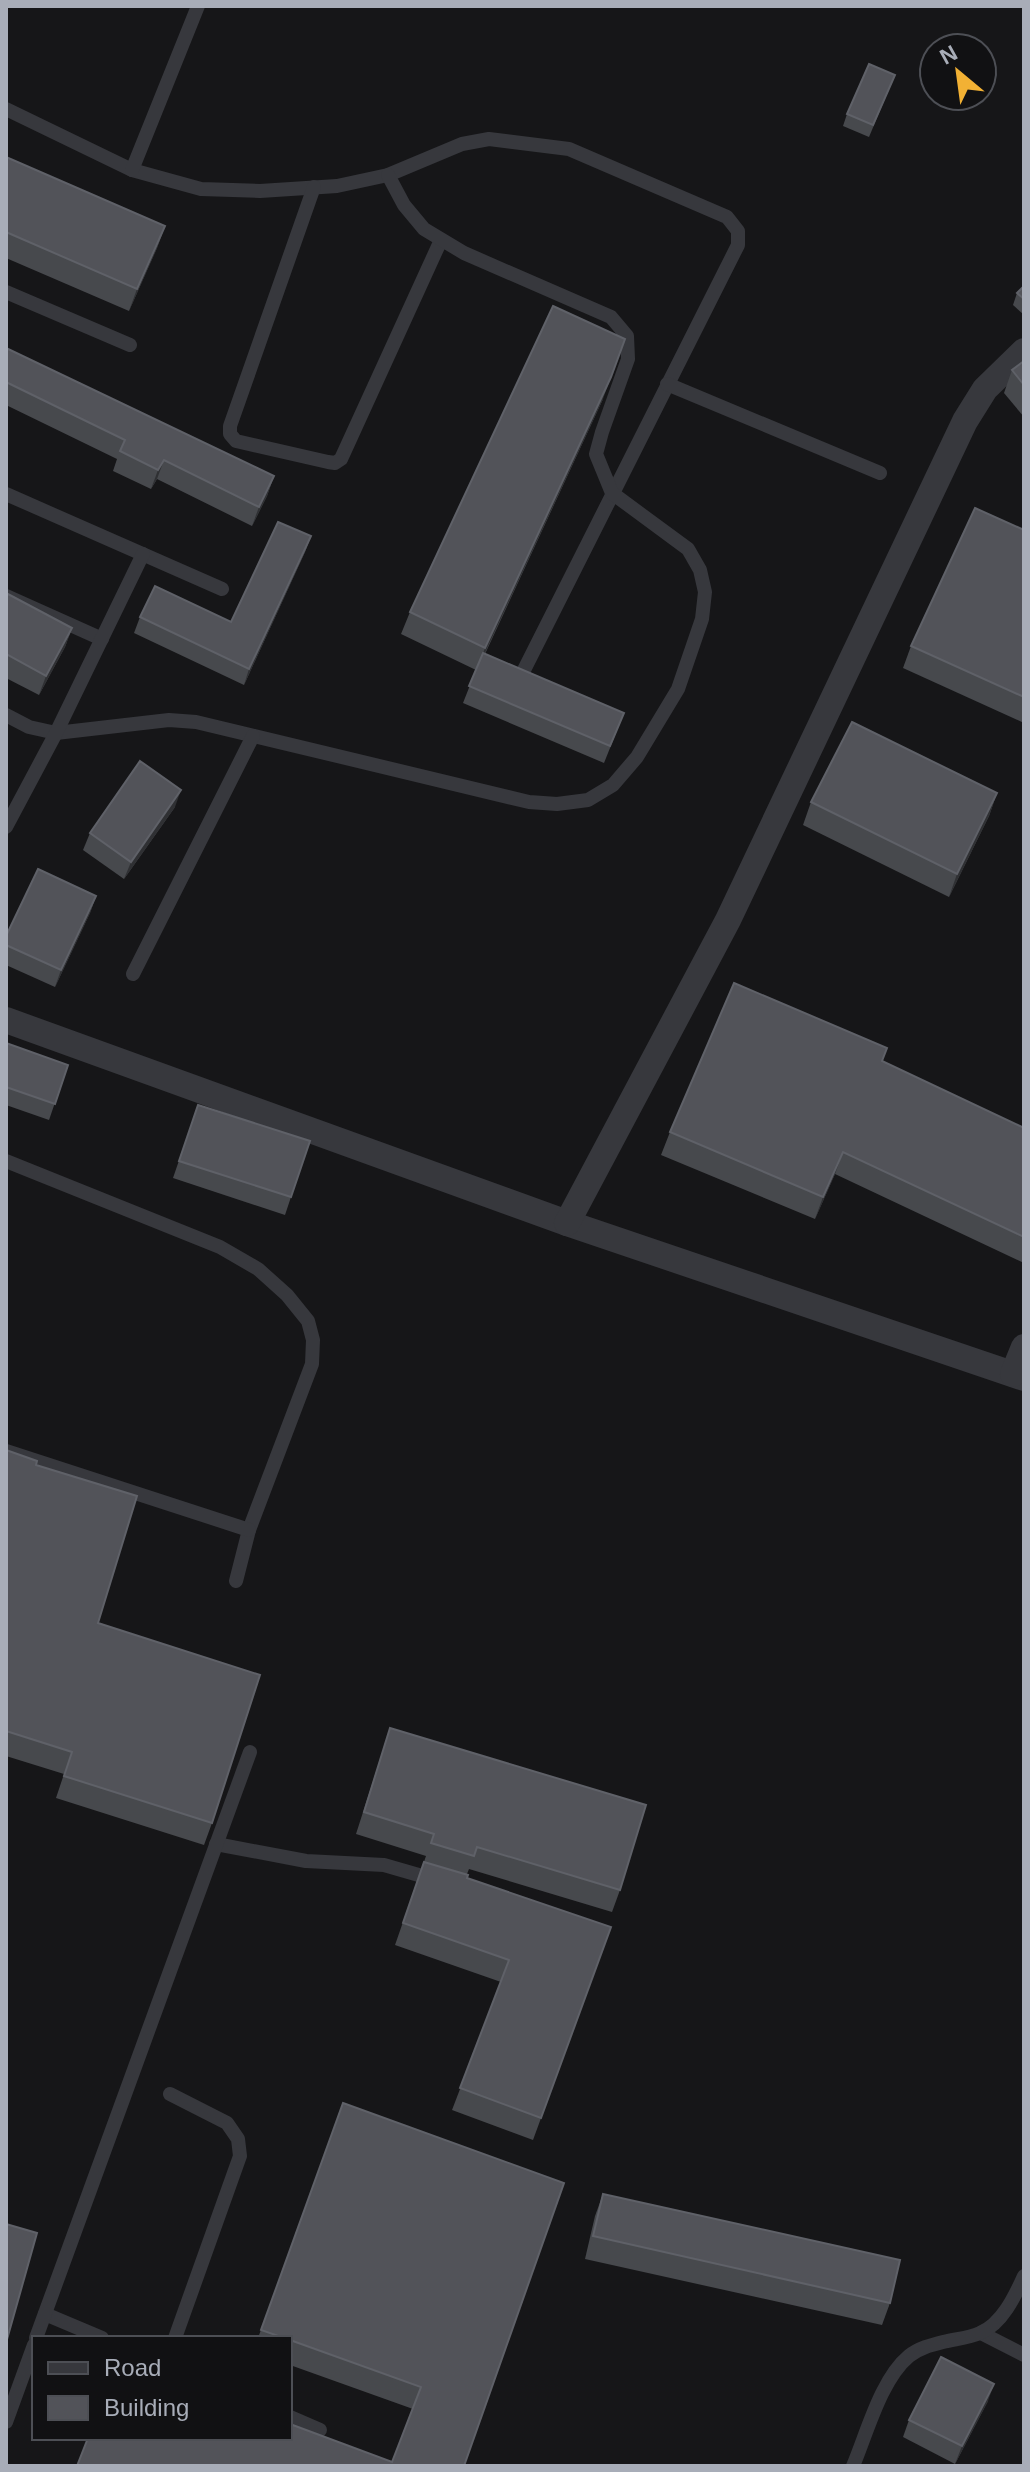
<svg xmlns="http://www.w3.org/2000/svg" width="1030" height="2472" viewBox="0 0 1030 2472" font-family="Helvetica,sans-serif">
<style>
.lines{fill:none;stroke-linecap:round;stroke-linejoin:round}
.service{stroke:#37383d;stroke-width:14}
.minor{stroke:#37383d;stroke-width:26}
.wall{fill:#47494d}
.shaded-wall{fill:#2f3033}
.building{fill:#525359;stroke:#5f6168;stroke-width:2}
</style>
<rect width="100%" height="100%" fill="#161618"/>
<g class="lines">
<!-- service -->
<g class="service">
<path d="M6,109L132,170L201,189L260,191L337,186L388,175L462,144L489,139L569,149L727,217L738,231V245L523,672"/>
<path d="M132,170L198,6"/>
<path d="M314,187L230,426V434L236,441L328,462L335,463L341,459L441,240"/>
<path d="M6,292L130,345"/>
<path d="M667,384L880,473"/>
<path d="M6,494L222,589"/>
<path d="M6,596L102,639"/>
<path d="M6,715L29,727L56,733L169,720L196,722L529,802L557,804L588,800L613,785L637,757L678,689L702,619L705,592L700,570L688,549L612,493L596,454L602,432L628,359L627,336L611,317L464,253L424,229L404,205L388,175"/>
<path d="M6,827L56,733L143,554"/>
<path d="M133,974L253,736"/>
<path d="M6,1161L220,1247L258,1269L287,1295L308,1321L313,1340L312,1364L249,1530L236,1581"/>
<path d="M6,1451L249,1530"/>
<path d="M216,1844L306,1861L384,1865L436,1880"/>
<path d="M170,2094L227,2123L238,2139L240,2156L175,2338"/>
<path d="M45,2314L102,2338"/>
<path d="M981,2333L1024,2355"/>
<path d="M36,2338L250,1752"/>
<path d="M290,2417L320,2430"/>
<path d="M6,2422L34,2345"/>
<path d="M853,2466C867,2433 881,2379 909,2356C919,2348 931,2345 943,2342C955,2339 969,2338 980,2333C1002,2324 1015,2296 1024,2276"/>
</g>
<!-- minor -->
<g class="minor">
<path d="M6,1020L567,1223L1024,1378"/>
<path d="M567,1223L728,920L965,421L985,389L1024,351"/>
<path d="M1013,1374L1024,1347"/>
</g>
</g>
<!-- wall -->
<g class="wall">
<path d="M895,75L869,137L843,126L847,114Z"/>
<path d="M6,157L165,226L157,248L129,311L6,258Z"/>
<path d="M1024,286V315L1013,305L1017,293Z"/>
<path d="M6,348L274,476L267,496L252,526L157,479L151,489L113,471L117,459L6,405Z"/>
<path d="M1024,361V417L1004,393L1012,370Z"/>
<path d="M603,399L485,654L624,713L604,763L463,703L476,670L401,634L410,612Z"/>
<path d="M1024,530V723L903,668L911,646Z"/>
<path d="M311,536L305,552L244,685L134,633L140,617L231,622Z"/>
<path d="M6,593L72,628L65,647L39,695L6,678Z"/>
<path d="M997,793L989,816L949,897L803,825L811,802Z"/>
<path d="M175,807L124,879L83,850L90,833Z"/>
<path d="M96,896L90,913L55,987L6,965V936Z"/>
<path d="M6,1043L68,1065L49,1120L6,1105Z"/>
<path d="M883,1062L1024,1128V1263L835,1174L815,1219L661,1155L670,1132Z"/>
<path d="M198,1105L291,1197L285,1215L173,1178Z"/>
<path d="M6,1450L36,1465L98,1623L212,1823L204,1845L56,1798L64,1774L6,1756Z"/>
<path d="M390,1728L620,1890L612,1912L469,1869L467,1874V1878L611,1927L533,2140L452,2110L501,1982L395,1945L426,1856L356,1834Z"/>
<path d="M343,2103L464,2466H77L392,2462L413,2409L290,2365V2338H258Z"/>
<path d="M603,2194L890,2303L882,2325L585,2259L595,2216Z"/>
<path d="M988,2401L955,2464L903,2437L909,2420Z"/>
</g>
<!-- shaded-wall -->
<g class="shaded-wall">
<path d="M165,226L157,248L129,311L137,289Z"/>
<path d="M611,377L603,399L477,670L485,648Z"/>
<path d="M164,460L157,479L151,489L158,470Z"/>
<path d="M274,476L267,496L252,526L259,507Z"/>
<path d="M311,536L305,552L244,685L249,669Z"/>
<path d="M72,628L65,647L39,695L46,676Z"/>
<path d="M181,790L175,807L124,879L131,862Z"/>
<path d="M997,793L989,816L949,897L957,874Z"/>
<path d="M96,896L90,913L55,987L61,970Z"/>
<path d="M843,1152L835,1174L815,1219L823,1197Z"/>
<path d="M994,2384L988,2401L955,2464L962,2446Z"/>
</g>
<!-- building -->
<g class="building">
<path d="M869,64L895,75L873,125L847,114Z"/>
<path d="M6,157L165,226L137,289L6,232Z"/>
<path d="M1024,286V299L1017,293Z"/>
<path d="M553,306L625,339L611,377L485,648L410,612Z"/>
<path d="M6,348L274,476L259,507L164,460L158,470L120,451L125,440L6,382Z"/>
<path d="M1024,361V385L1012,370Z"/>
<path d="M975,508L1024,530V697L911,646Z"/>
<path d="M278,522L311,536L249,669L140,617L155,586L231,622Z"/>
<path d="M6,593L72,628L46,676L6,654Z"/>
<path d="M483,653L624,713L610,746L469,686Z"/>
<path d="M852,722L997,793L957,874L811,802Z"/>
<path d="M140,761L181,790L131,862L90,833Z"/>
<path d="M38,869L96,896L61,970L6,945V936Z"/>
<path d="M734,983L887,1048L882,1061L1024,1128V1237L843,1152L823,1197L670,1132Z"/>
<path d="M6,1043L68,1065L55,1104L6,1087Z"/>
<path d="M198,1105L310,1141L291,1197L179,1161Z"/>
<path d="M6,1450L37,1461L36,1465L137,1496L98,1623L260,1675L212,1823L64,1776L72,1752L6,1731Z"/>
<path d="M390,1728L646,1805L620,1890L477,1847L474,1856L431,1843L434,1834L364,1812Z"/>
<path d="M424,1862L468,1875L467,1878L611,1927L541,2118L460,2088L509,1960L403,1923Z"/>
<path d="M343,2103L564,2183L464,2466H77L88,2438H290V2424L392,2462L421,2387L290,2340V2338H284L261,2330Z"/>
<path d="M603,2194L900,2260L890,2303L593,2236Z"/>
<path d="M6,2224L37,2233L6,2343Z"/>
<path d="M941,2357L994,2384L962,2446L909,2420Z"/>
</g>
<!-- border -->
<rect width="1030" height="2472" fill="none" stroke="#a8adb8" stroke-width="16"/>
<!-- legend -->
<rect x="32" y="2336" width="260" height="104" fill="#111113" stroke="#4d4f55" stroke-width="2"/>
<rect x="48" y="2362" width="40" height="12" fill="#37383d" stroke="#4d4f55" stroke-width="2"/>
<text x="104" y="2376" font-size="24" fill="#a8adb8">Road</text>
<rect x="48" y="2396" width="40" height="24" fill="#525359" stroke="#4d4f55" stroke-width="2"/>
<text x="104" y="2416" font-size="24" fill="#a8adb8">Building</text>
<!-- north arrow -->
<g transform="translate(958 72) rotate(331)"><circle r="38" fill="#111113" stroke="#4d4f55" stroke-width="2"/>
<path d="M0-6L14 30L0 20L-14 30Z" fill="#f2b134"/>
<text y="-12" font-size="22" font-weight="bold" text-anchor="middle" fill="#a8adb8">N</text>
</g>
</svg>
